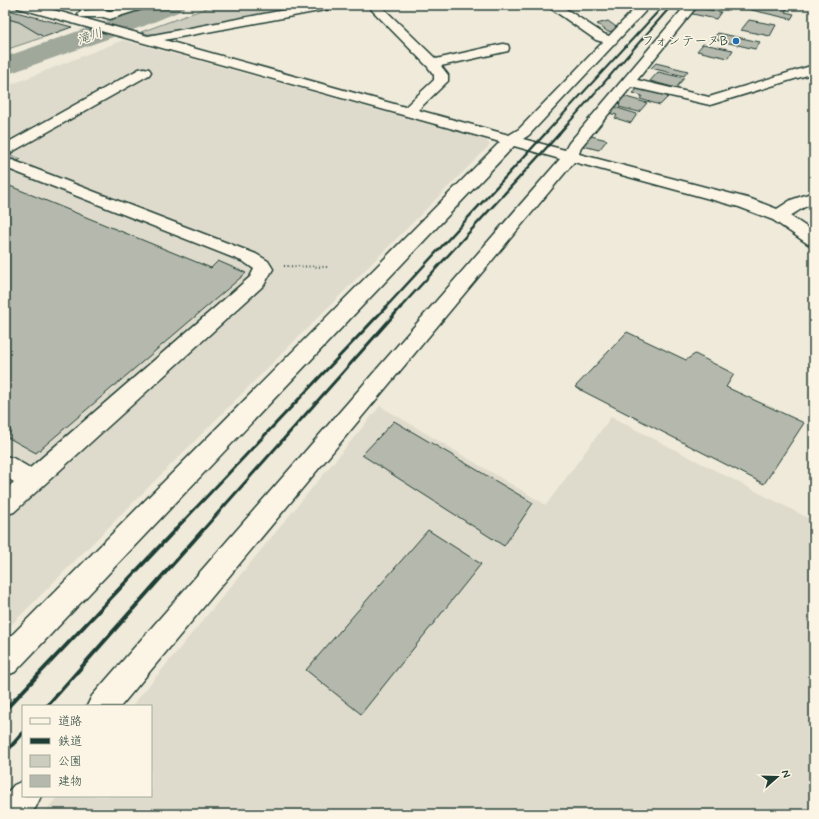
<svg xmlns="http://www.w3.org/2000/svg" width="819" height="819" viewBox="0 0 819 819" font-family="Mynerve,'Klee One',sans-serif">
<style>
.built{fill:#dedbcc}
.green{fill:#cccdbf;stroke:#76857a}
.lines{fill:none;stroke-linecap:round;stroke-linejoin:round}
.river{fill:#9fa89a;fill-rule:evenodd}
.building{fill:#b5b9ad;stroke:#1f3d34}
.minor-casing{stroke:#1f3d34;stroke-width:3}
.path{stroke:#1f3d34;stroke-width:2;stroke-dasharray:1 2.5;stroke-linecap:butt}
.minor{fill:#fcf5e5;fill-rule:evenodd}
.rail-far3{stroke:#1f3d34;stroke-width:2}
.rail-far2{stroke:#1f3d34;stroke-width:2.5}
.rail-far1{stroke:#1f3d34;stroke-width:3}
.rail{stroke:#1f3d34;stroke-width:4}
.poi-dot{fill:#1f6fb2;stroke:#fcf5e5;stroke-width:1.5}
.labels{text-anchor:middle;dominant-baseline:central;stroke-width:3;stroke-linejoin:round;paint-order:stroke}
.far-water-label{font-size:13px;font-style:italic;fill:#455d53;stroke:#fcf5e5}
.far-poi-label{font-size:13px;fill:#1f3d34;stroke:#fcf5e5;text-anchor:end}
</style>
<rect width="100%" height="100%" fill="#efeada"/>
<filter id="ink" filterUnits="userSpaceOnUse"><feTurbulence type="fractalNoise" baseFrequency=".025" numOctaves="2"/><feDisplacementMap in="SourceGraphic" scale="8" xChannelSelector="R" yChannelSelector="G"/><feConvolveMatrix kernelMatrix="1 2 1 2 8 2 1 2 1" color-interpolation-filters="sRGB"/></filter>
<g filter="url(#ink)">
<!-- built -->
<g class="built">
<path d="M123,40L486,140L490,145L5,631V87Z"/>
<path d="M380,406L546,505L611,417L814,521V814H43L58,796H151V706H132Z"/>
</g>
<!-- green -->
<g class="green">
<path d="M215,5H311L155,34H147L141,32Z"/>
<path d="M5,18L19,22L44,37L5,50Z"/>
</g>
<g class="lines">
<!-- river -->
<path class="river" d="M152,5H186L183,10L144,26L5,75V57Z"/>
</g>
<!-- building -->
<g class="building">
<path d="M612,5H631L633,6L618,9Z"/>
<path d="M746,5H769L787,9L785,12L794,14L791,19L743,8Z"/>
<path d="M693,7L721,12L716,19L688,13Z"/>
<path d="M5,9L72,27L44,37L19,22L5,18Z"/>
<path d="M749,20L776,25L770,36L741,30Z"/>
<path d="M608,21L619,29L608,32L597,24Z"/>
<path d="M718,33L760,42L755,49L712,39Z"/>
<path d="M703,44L733,50L728,58L697,51Z"/>
<path d="M656,63L688,71L684,76L651,68Z"/>
<path d="M658,72L684,78L676,88L650,81Z"/>
<path d="M639,88L669,96L660,105L640,99L642,96L633,93Z"/>
<path d="M619,95L647,103L639,112L619,107L620,103L614,101Z"/>
<path d="M614,107L637,114L631,123L615,118L617,115L608,113Z"/>
<path d="M591,136L607,140L599,150L583,146Z"/>
<path d="M5,153L21,159L5,169Z"/>
<path d="M5,184L211,268L218,261L246,273L36,453L7,437L11,430L5,427Z"/>
<path d="M627,332L686,360L695,354L734,374L726,387L804,423L764,484L575,387Z"/>
<path d="M394,421L533,503L504,546L362,455Z"/>
<path d="M428,530L481,564L361,714L306,670Z"/>
</g>
<g class="lines">
<defs>
<g id="minor">
<path d="M16,5H35L148,36L311,5H336L334,8L330,9L164,40L405,107L434,80V75L428,67L367,5H380L436,59L503,44L508,45L509,48L508,51L441,66L448,75V81L418,110L509,135L519,129L603,42L596,40L546,5H560L604,34L609,36L638,5H651L529,135L523,139L565,150L569,143L686,5H698L637,80L709,97L814,65V73L710,105L631,87L581,147L579,154L751,199L777,209L791,200L814,192V203L803,208L790,216L814,232V245L808,244L773,220L739,207L574,162L121,706H87L92,696L560,159L514,146L15,672L5,676V642L500,142L18,8Z"/>
<path d="M129,5H147L145,8L110,19L103,17H80L78,14L80,11L103,9L110,11Z"/>
<path d="M144,68L149,69L151,72L149,75L10,153L5,155V144L139,69Z"/>
<path d="M12,160L256,254L268,261L273,269L264,285L14,512L5,515V490L14,482L5,477V456L13,458L30,468L250,277L254,269L244,262L6,168L5,164L6,162Z"/>
<path d="M23,781V796H41L36,807L31,814H5V795L14,785Z"/>
</g>
</defs>
<!-- minor casing -->
<use href="#minor" class="minor-casing"/>
<!-- path -->
<path class="path" d="M284,266L329,267"/>
<!-- minor -->
<use href="#minor" class="minor"/>
<!-- rail-far3 -->
<g class="rail-far3">
<path d="M544,135L664,5"/>
<path d="M558,135L672,5"/>
</g>
<!-- rail-far2 -->
<g class="rail-far2">
<path d="M385,308L545,134"/>
<path d="M400,308L559,134"/>
</g>
<!-- rail-far1 -->
<g class="rail-far1">
<path d="M174,531L386,307"/>
<path d="M202,531L401,307"/>
</g>
<!-- rail -->
<g class="rail">
<path d="M47,706L203,530"/>
<path d="M5,710L175,530"/>
<path d="M5,753L23,733"/>
</g>
</g>
</g>
<!-- markers -->
<circle class="poi-dot" cx="736" cy="41" r="4"/>
<g class="labels">
<!-- far-water labels -->
<g class="far-water-label">
<text transform="translate(90 37) rotate(-19)">滝川</text>
</g>
<!-- far-poi labels -->
<g class="far-poi-label">
<text x="728" y="41">フォンテーヌB</text>
</g>
</g>
<!-- margin -->
<rect width="819" height="819" fill="none" stroke="#fcf5e5" stroke-width="20"/>
<rect x="10" y="10" width="799" height="799" fill="none" stroke="#1f3d34" stroke-width="1.5" filter="url(#ink)"/>
<!-- legend -->
<rect x="22" y="705" width="130" height="92" fill="#fcf5e5" stroke="#a4ab9e"/>
<rect x="30" y="718" width="20" height="6" fill="#fcf5e5" stroke="#a4ab9e"/>
<text x="58" y="725" font-size="12" fill="#1f3d34">道路</text>
<rect x="30" y="738" width="20" height="6" fill="#1f3d34" stroke="#a4ab9e"/>
<text x="58" y="745" font-size="12" fill="#1f3d34">鉄道</text>
<rect x="30" y="755" width="20" height="12" fill="#cccdbf" stroke="#a4ab9e"/>
<text x="58" y="765" font-size="12" fill="#1f3d34">公園</text>
<rect x="30" y="775" width="20" height="12" fill="#b5b9ad" stroke="#a4ab9e"/>
<text x="58" y="785" font-size="12" fill="#1f3d34">建物</text>
<!-- north arrow -->
<g transform="translate(777 777) rotate(70)" stroke="#fcf5e5" stroke-width="3" paint-order="stroke">
<path d="M0-3L7 15L0 10L-7 15Z" fill="#1f3d34"/>
<text y="-6" font-size="11" font-weight="bold" text-anchor="middle" fill="#1f3d34">N</text>
</g>
</svg>
